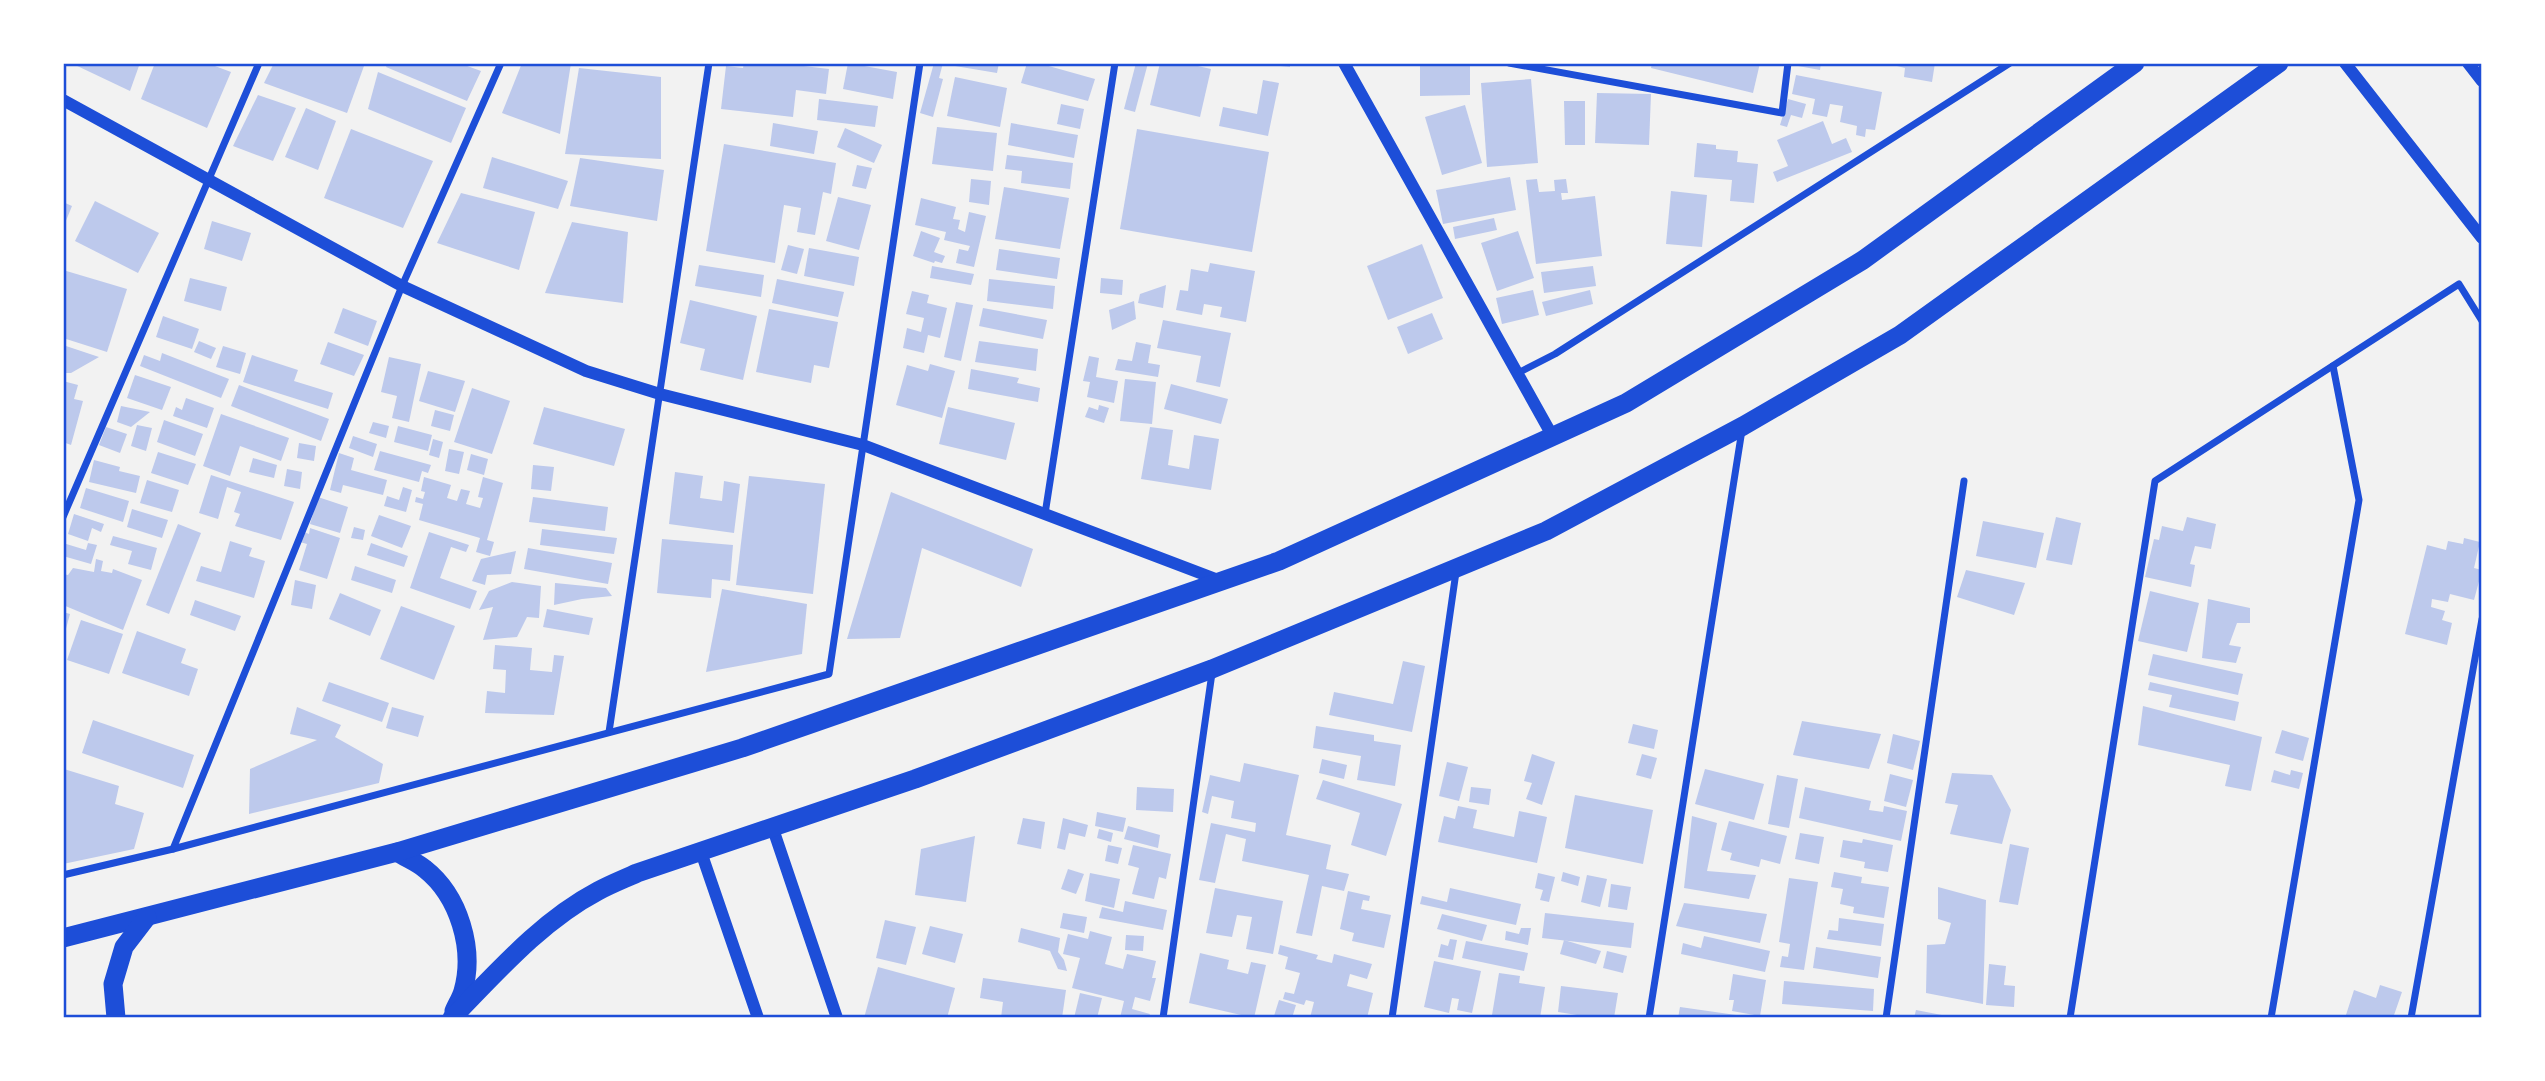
<svg xmlns="http://www.w3.org/2000/svg" width="2545" height="1081" viewBox="0 0 2545 1081" font-family="'Roboto Condensed',sans-serif">
<style>
.building{fill:#bdc9ec}
.lines{fill:none;stroke-linecap:round;stroke-linejoin:round}
.minor{stroke:#1d4ed8;stroke-width:7}
.tertiary{stroke:#1d4ed8;stroke-width:12}
.trunk{stroke:#1d4ed8;stroke-width:19}
.neatline{fill:none;stroke:#1d4ed8;stroke-width:2.5}
</style>
<rect width="100%" height="100%" fill="#f2f2f2"/>
<!-- building -->
<g class="building">
<path d="M71,63H140L130,91Z"/>
<path d="M155,63H207L231,72L207,128L141,99Z"/>
<path d="M274,63H359L364,66L347,113L264,83Z"/>
<path d="M388,63H459L481,71L467,101L386,67Z"/>
<path d="M522,63H571L560,134L502,113Z"/>
<path d="M744,63H779L829,69L826,94L796,90L793,117L721,109L726,66L743,68Z"/>
<path d="M848,63L897,72L893,99L843,89Z"/>
<path d="M934,63H943L939,78L943,79L933,117L920,113Z"/>
<path d="M956,63H999L997,73L955,66Z"/>
<path d="M1027,63H1038L1095,79L1088,101L1021,83Z"/>
<path d="M1136,63H1148L1135,112L1124,109Z"/>
<path d="M1160,63H1185L1211,69L1200,117L1150,105Z"/>
<path d="M1269,63H1290V67L1269,65Z"/>
<path d="M1420,63H1470V95L1420,96Z"/>
<path d="M1652,63H1760L1753,93L1651,68Z"/>
<path d="M1799,63H1821L1820,70L1798,66Z"/>
<path d="M1885,63H1935L1932,82L1904,77L1905,68Z"/>
<path d="M579,68L661,77V159L565,154Z"/>
<path d="M378,72L466,108L451,143L368,109Z"/>
<path d="M1796,75L1882,92L1875,130L1866,129L1865,137L1856,135L1857,126L1840,122L1843,106L1830,104L1827,117L1812,114L1815,99L1792,94Z"/>
<path d="M955,77L1007,88L1000,127L947,116Z"/>
<path d="M1531,79L1538,163L1487,167L1481,83Z"/>
<path d="M1263,80L1279,83L1268,136L1219,126L1223,107L1257,114Z"/>
<path d="M1597,93L1651,94L1649,145L1595,143Z"/>
<path d="M258,95L296,108L273,161L233,146Z"/>
<path d="M819,99L878,106L875,127L817,120Z"/>
<path d="M1788,99L1806,104L1802,118L1791,115L1787,127L1780,125Z"/>
<path d="M1564,101H1585V145H1565Z"/>
<path d="M1061,104L1084,109L1080,129L1057,124Z"/>
<path d="M1465,105L1482,163L1442,175L1425,117Z"/>
<path d="M306,108L336,121L318,170L285,157Z"/>
<path d="M1823,121L1832,144L1846,138L1852,152L1777,182L1773,172L1788,166L1777,140Z"/>
<path d="M773,123L818,131L814,154L770,146Z"/>
<path d="M1011,123L1078,135L1074,158L1008,145Z"/>
<path d="M937,127L997,133L993,171L932,164Z"/>
<path d="M845,128L882,145L874,163L837,147Z"/>
<path d="M351,129L433,161L403,228L324,198Z"/>
<path d="M1137,129L1269,152L1252,252L1120,229Z"/>
<path d="M1697,143L1716,145V149L1738,151L1737,162L1758,164L1754,203L1730,201L1732,180L1694,177Z"/>
<path d="M724,144L836,163L831,194L823,192L815,235L797,232L801,208L784,205L775,263L706,251Z"/>
<path d="M1007,155L1073,163L1070,189L1021,183L1022,171L1005,169Z"/>
<path d="M492,157L568,181L558,209L483,188Z"/>
<path d="M580,158L664,170L657,221L570,206Z"/>
<path d="M857,165L872,168L866,189L852,186Z"/>
<path d="M1510,177L1516,210L1443,224L1436,190Z"/>
<path d="M971,179L991,181L989,205L969,202Z"/>
<path d="M1537,179L1539,192L1555,191L1554,180L1566,179L1568,193H1561L1562,200L1595,196L1602,256L1536,264L1526,180Z"/>
<path d="M1004,187L1069,198L1060,249L995,239Z"/>
<path d="M1671,191L1707,195L1702,247L1666,244Z"/>
<path d="M461,193L535,212L519,270L437,243Z"/>
<path d="M838,197L871,205L859,250L826,241Z"/>
<path d="M921,198L956,207L953,219L960,220L958,229L965,232L969,212L986,216L974,267L956,263L959,249L968,251L970,246L944,240L946,232L915,225Z"/>
<path d="M95,201L159,233L138,273L75,241Z"/>
<path d="M63,202L72,206L63,228Z"/>
<path d="M1494,218L1497,230L1455,239L1453,227Z"/>
<path d="M212,221L251,233L242,261L204,249Z"/>
<path d="M572,222L628,232L623,303L545,293Z"/>
<path d="M921,231L940,238L934,252L945,256L942,263L935,261L934,263L913,256Z"/>
<path d="M1518,231L1534,278L1497,291L1481,243Z"/>
<path d="M1422,244L1443,298L1388,320L1367,266Z"/>
<path d="M788,245L804,249L797,274L781,270Z"/>
<path d="M809,248L859,257L854,286L804,276Z"/>
<path d="M999,249L1060,258L1057,279L996,270Z"/>
<path d="M1210,263L1255,271L1246,322L1220,317L1222,307L1204,304L1202,315L1176,310L1180,290L1188,291L1191,269L1208,272Z"/>
<path d="M699,265L764,275L761,297L695,286Z"/>
<path d="M932,266L974,274L971,285L930,278Z"/>
<path d="M1593,266L1596,286L1544,293L1541,272Z"/>
<path d="M63,270L127,289L107,352L63,338Z"/>
<path d="M190,278L227,287L221,311L184,301Z"/>
<path d="M1101,278L1123,280L1122,295L1100,293Z"/>
<path d="M777,279L844,292L838,317L772,303Z"/>
<path d="M989,279L1055,286L1053,309L987,301Z"/>
<path d="M1166,285L1163,308L1138,303L1140,294Z"/>
<path d="M1533,290L1539,315L1502,324L1496,298Z"/>
<path d="M1590,290L1593,304L1546,316L1542,302Z"/>
<path d="M912,291L929,295L927,303L947,308L940,338L928,335L924,353L903,348L907,328L921,332L924,318L906,314Z"/>
<path d="M690,300L757,316L743,380L700,370L705,349L680,343Z"/>
<path d="M1134,301L1136,319L1112,330L1109,310Z"/>
<path d="M956,302L973,305L961,361L944,357Z"/>
<path d="M343,308L377,321L368,346L334,333Z"/>
<path d="M983,308L1047,320L1043,339L979,326Z"/>
<path d="M769,309L838,322L829,368L814,365L811,383L756,372Z"/>
<path d="M1432,313L1443,339L1408,354L1397,327Z"/>
<path d="M163,316L199,329L192,349L156,337Z"/>
<path d="M1163,320L1231,333L1220,387L1196,382L1201,356L1157,348Z"/>
<path d="M199,341L216,348L211,359L194,352Z"/>
<path d="M979,341L1038,349L1036,371L975,362Z"/>
<path d="M328,342L364,355L354,376L320,364Z"/>
<path d="M1136,342L1151,345L1148,363L1160,365L1158,377L1115,370L1118,359L1132,361Z"/>
<path d="M63,345L99,357L71,373H63Z"/>
<path d="M223,346L246,353L240,374L216,367Z"/>
<path d="M162,353L229,379L221,398L140,366L144,355L160,361Z"/>
<path d="M252,355L298,370L294,381L333,393L328,409L243,382Z"/>
<path d="M1089,356L1099,358L1096,377L1118,381L1114,403L1087,397L1090,382L1083,381Z"/>
<path d="M389,357L421,364L409,422L392,418L397,396L381,392Z"/>
<path d="M930,364L955,371L942,418L896,405L907,365L928,371Z"/>
<path d="M971,369L1019,378L1017,383L1040,388L1038,402L968,389Z"/>
<path d="M428,371L465,381L455,412L419,401Z"/>
<path d="M135,375L171,387L162,410L127,398Z"/>
<path d="M1125,379L1156,382L1152,424L1120,421Z"/>
<path d="M63,381L78,385L74,399L83,401L71,445L63,442Z"/>
<path d="M1171,384L1228,399L1221,424L1164,409Z"/>
<path d="M239,385L329,419L321,441L231,406Z"/>
<path d="M472,388L510,401L492,454L454,442Z"/>
<path d="M186,398L214,408L207,428L173,416L176,407L182,410Z"/>
<path d="M1099,405L1109,408L1104,423L1085,417L1089,407L1098,410Z"/>
<path d="M121,406L150,412L131,427L117,422Z"/>
<path d="M544,407L625,429L614,466L533,444Z"/>
<path d="M948,407L1015,423L1006,460L939,444Z"/>
<path d="M435,410L454,415L450,431L431,426Z"/>
<path d="M221,414L289,438L281,461L240,446L230,476L203,466Z"/>
<path d="M164,420L203,434L195,456L157,442Z"/>
<path d="M373,422L389,426L386,438L369,433Z"/>
<path d="M137,425L152,428L146,451L131,446Z"/>
<path d="M398,426L432,435L428,451L394,442Z"/>
<path d="M106,427L127,434L120,453L99,445Z"/>
<path d="M1150,427L1173,430L1168,465L1189,469L1194,435L1219,439L1211,490L1141,479Z"/>
<path d="M353,436L377,444L373,457L349,448Z"/>
<path d="M433,439L443,442L439,458L429,455Z"/>
<path d="M299,443L316,446L314,461L297,458Z"/>
<path d="M449,449L464,452L459,474L445,471Z"/>
<path d="M380,451L431,465L428,473L422,471L419,482L374,470Z"/>
<path d="M158,452L196,464L188,485L151,473Z"/>
<path d="M339,453L354,458L351,470L387,480L383,495L343,485L341,493L330,490Z"/>
<path d="M471,454L488,459L484,475L467,470Z"/>
<path d="M253,458L277,465L274,478L249,472Z"/>
<path d="M94,460L120,467L119,471L140,476L136,493L89,482Z"/>
<path d="M533,465L554,467L551,491L531,489Z"/>
<path d="M287,469L302,472L300,489L284,486Z"/>
<path d="M675,472L703,476L700,498L722,501L724,481L740,484L734,533L669,524Z"/>
<path d="M211,475L294,502L281,540L235,526L240,514L234,512L241,492L227,487L218,519L199,513Z"/>
<path d="M749,476L825,484L813,594L736,585Z"/>
<path d="M424,477L451,485L447,498L457,501L461,489L470,491L466,504L480,508L483,498L478,497L483,477L503,483L487,540L494,542L490,556L476,552L480,538L419,520L423,504L415,502L416,497L423,499L425,492L421,491Z"/>
<path d="M147,480L179,490L172,512L140,503Z"/>
<path d="M403,487L412,490L406,512L384,506L387,496L399,500Z"/>
<path d="M86,488L129,501L123,522L80,508Z"/>
<path d="M891,492L1033,549L1021,587L922,548L900,638L847,639Z"/>
<path d="M318,497L348,507L340,533L310,524Z"/>
<path d="M533,497L608,507L605,531L529,522Z"/>
<path d="M132,509L168,520L162,538L127,527Z"/>
<path d="M74,514L104,524L101,532L92,528L88,541L68,534Z"/>
<path d="M379,515L411,526L402,548L371,536Z"/>
<path d="M2056,517L2081,523L2072,565L2046,560Z"/>
<path d="M2187,517L2216,524L2211,549L2195,546L2190,564L2195,565L2191,587L2145,577L2154,539L2159,540L2162,526L2183,531Z"/>
<path d="M1983,521L2044,533L2036,568L1976,556Z"/>
<path d="M178,524L201,533L169,614L146,605Z"/>
<path d="M354,527L365,530L363,540L351,538Z"/>
<path d="M310,528L340,538L327,579L299,570L307,544L300,542L304,532L309,534Z"/>
<path d="M542,529L617,538L614,554L540,545Z"/>
<path d="M429,532L469,545L466,552L451,547L440,578L477,591L470,609L410,588Z"/>
<path d="M113,536L157,548L151,570L128,564L132,551L110,545Z"/>
<path d="M2464,538L2480,542L2474,568L2482,570L2474,600L2450,594L2448,602L2432,599L2431,607L2445,611L2442,620L2452,623L2447,645L2405,634L2427,545L2446,550L2448,541L2463,544Z"/>
<path d="M662,539L733,545L730,581L712,579L711,598L657,593Z"/>
<path d="M230,541L252,548L249,556L265,561L254,598L196,581L201,566L221,572Z"/>
<path d="M63,543L86,550L88,543L97,545L91,564L63,556Z"/>
<path d="M371,543L408,556L404,567L367,555Z"/>
<path d="M528,548L612,563L608,584L524,569Z"/>
<path d="M516,551L511,574L487,575L485,585L472,581L481,559Z"/>
<path d="M96,559L103,561L101,571L112,573L113,569L142,580L123,630L63,605V574L68,575L73,568L94,572Z"/>
<path d="M355,566L396,580L392,593L351,580Z"/>
<path d="M1966,570L2025,583L2014,615L1957,597Z"/>
<path d="M295,580L316,585L312,609L291,605Z"/>
<path d="M512,582L541,586L539,618L527,617L517,637L483,640L493,607L479,610L489,591Z"/>
<path d="M555,583L606,588L612,596L582,599L554,605Z"/>
<path d="M722,589L807,604L802,654L706,672Z"/>
<path d="M2150,591L2199,603L2187,652L2138,641Z"/>
<path d="M340,593L381,610L370,636L329,619Z"/>
<path d="M2208,599L2250,608V623H2237L2229,645L2241,647L2236,663L2202,658Z"/>
<path d="M195,600L241,616L235,631L190,615Z"/>
<path d="M401,606L455,626L434,680L380,659Z"/>
<path d="M547,609L593,618L589,635L543,627Z"/>
<path d="M63,612L70,614L64,636H63Z"/>
<path d="M81,620L123,634L109,674L67,660Z"/>
<path d="M137,631L186,649L181,663L198,669L189,696L122,673Z"/>
<path d="M495,645L532,648L530,670L552,672L554,655L564,656L554,715L485,713L487,691L505,693L506,670L493,669Z"/>
<path d="M2153,654L2243,674L2238,695L2148,675Z"/>
<path d="M1403,661L1425,666L1412,732L1329,715L1334,692L1393,704Z"/>
<path d="M329,682L389,703L382,722L322,701Z"/>
<path d="M2150,682L2239,702L2235,721L2169,707L2172,695L2148,690Z"/>
<path d="M2143,706L2262,737L2251,791L2225,786L2230,765L2138,745Z"/>
<path d="M297,707L341,725L335,737L383,764L379,783L249,814L250,769L317,740L290,734Z"/>
<path d="M392,707L424,716L418,737L386,728Z"/>
<path d="M93,720L194,755L183,788L82,753Z"/>
<path d="M1802,721L1881,734L1869,769L1793,755Z"/>
<path d="M1633,724L1658,730L1654,749L1628,743Z"/>
<path d="M1316,726L1374,735V741L1401,745L1395,786L1357,780L1361,756L1313,748Z"/>
<path d="M2282,730L2309,738L2303,761L2275,753Z"/>
<path d="M1893,734L1920,741L1913,770L1887,763Z"/>
<path d="M1532,754L1555,762L1542,805L1526,799L1532,783L1524,781Z"/>
<path d="M1642,754L1657,758L1651,779L1636,775Z"/>
<path d="M1322,759L1347,765L1344,779L1319,773Z"/>
<path d="M1447,762L1468,767L1459,801L1439,796Z"/>
<path d="M1244,763L1299,775L1286,835L1331,845L1326,869L1349,874L1344,891L1322,886L1312,936L1296,933L1309,875L1242,861L1246,839L1226,834L1215,883L1199,880L1211,823L1255,832L1256,823L1231,818L1234,801L1212,796L1208,814L1202,812L1210,775L1240,782Z"/>
<path d="M64,769L119,786L115,804L144,813L134,849L63,864Z"/>
<path d="M1705,769L1764,784L1754,820L1695,804Z"/>
<path d="M2274,770L2290,775L2291,770L2303,773L2299,789L2271,782Z"/>
<path d="M1952,773L1992,775L2011,810L2002,844L1950,834L1958,805L1945,803Z"/>
<path d="M1890,774L1913,780L1906,807L1884,801Z"/>
<path d="M1777,775L1798,779L1789,828L1768,824Z"/>
<path d="M1323,780L1402,804L1386,856L1351,845L1360,813L1316,799Z"/>
<path d="M1137,787L1174,789L1173,812L1136,810Z"/>
<path d="M1471,787L1491,789L1489,805L1469,802Z"/>
<path d="M1805,787L1871,801L1869,810L1883,812L1884,806L1907,811L1901,841L1799,818Z"/>
<path d="M1575,795L1653,810L1643,864L1565,848Z"/>
<path d="M1458,806L1477,810L1473,828L1514,837L1519,811L1547,817L1537,863L1438,842L1444,816L1455,819Z"/>
<path d="M1097,812L1126,818L1123,832L1095,826Z"/>
<path d="M1692,816L1717,823L1707,871L1756,875L1749,899L1684,888Z"/>
<path d="M1023,818L1045,822L1041,849L1017,844Z"/>
<path d="M1063,818L1088,825L1085,837L1069,833L1065,850L1057,848Z"/>
<path d="M1729,821L1787,836L1780,864L1761,859L1759,867L1730,860L1732,853L1721,850Z"/>
<path d="M1128,826L1160,835L1158,848L1124,839Z"/>
<path d="M1099,829L1113,833L1111,842L1097,838Z"/>
<path d="M1800,833L1824,837L1819,864L1795,859Z"/>
<path d="M975,836L966,902L915,895L921,849Z"/>
<path d="M1863,839L1893,845L1888,872L1864,868L1865,862L1840,857L1843,840L1862,843Z"/>
<path d="M2010,844L2029,848L2018,905L1999,902Z"/>
<path d="M1108,845L1122,848L1118,864L1105,861Z"/>
<path d="M1133,845L1171,854L1166,879L1159,877L1154,899L1132,894L1139,868L1128,865Z"/>
<path d="M1068,869L1084,874L1076,894L1061,889Z"/>
<path d="M1563,872L1580,877L1578,886L1561,881Z"/>
<path d="M1834,872L1862,877L1861,883L1889,887L1884,918L1853,913L1854,907L1840,904L1843,889L1831,887Z"/>
<path d="M1090,873L1120,879L1114,908L1085,901Z"/>
<path d="M1538,873L1555,877L1549,902L1540,900L1543,890L1535,888Z"/>
<path d="M1587,875L1607,879L1600,907L1581,902Z"/>
<path d="M1789,878L1818,882L1804,970L1780,967L1782,956L1788,957L1790,944L1779,942Z"/>
<path d="M1611,884L1631,887L1627,910L1608,907Z"/>
<path d="M1938,887L1986,900L1983,1004L1926,993L1927,945L1945,944L1951,923L1938,919Z"/>
<path d="M1215,888L1283,901L1273,954L1246,949L1252,917L1237,915L1232,937L1206,933Z"/>
<path d="M1450,888L1521,904L1516,925L1420,904L1422,896L1447,902Z"/>
<path d="M1348,891L1370,896L1369,901L1363,900L1361,909L1391,915L1384,948L1352,941L1354,933L1340,929Z"/>
<path d="M1125,901L1167,910L1163,930L1099,918L1102,907L1123,912Z"/>
<path d="M1684,903L1767,914L1760,943L1676,926Z"/>
<path d="M1063,913L1087,917L1084,933L1060,928Z"/>
<path d="M1545,913L1634,923L1631,948L1542,938Z"/>
<path d="M1442,914L1487,925L1482,941L1437,929Z"/>
<path d="M1839,918L1884,924L1881,946L1827,939L1829,930L1838,931Z"/>
<path d="M885,920L916,927L906,965L876,958Z"/>
<path d="M930,926L963,934L955,963L922,954Z"/>
<path d="M1021,928L1060,938L1058,952L1064,960L1067,971L1058,969L1050,951L1018,942Z"/>
<path d="M1521,928H1531L1528,945L1505,940L1506,931L1519,934Z"/>
<path d="M1090,931L1112,937L1105,964L1123,969L1127,954L1156,961L1152,978H1156L1150,1001L1135,997L1132,1009L1150,1014L1148,1018H1120L1124,1001L1072,988L1080,958L1063,954L1068,934L1088,939Z"/>
<path d="M1126,935L1144,936L1143,951L1125,950Z"/>
<path d="M1704,936L1770,951L1765,972L1681,954L1683,943L1701,948Z"/>
<path d="M1450,939L1457,940L1453,960L1438,957L1441,944L1448,946Z"/>
<path d="M1564,940L1601,951L1596,964L1560,954Z"/>
<path d="M1466,941L1528,953L1524,971L1462,958Z"/>
<path d="M1280,945L1318,955L1316,959L1332,963L1334,954L1372,964L1367,979L1350,974L1347,986L1373,993L1367,1018L1343,1016L1342,1018H1310L1314,1002L1306,1000L1304,1005L1283,999L1285,992L1294,994L1300,973L1285,969L1288,957L1278,954Z"/>
<path d="M1816,947L1881,957L1878,978L1813,968Z"/>
<path d="M1607,951L1627,956L1623,973L1603,968Z"/>
<path d="M1200,953L1229,960L1227,969L1248,974L1251,962L1266,965L1254,1018L1189,1003Z"/>
<path d="M1434,961L1481,971L1472,1013L1457,1010L1459,999L1452,998L1449,1013L1424,1007Z"/>
<path d="M1989,964L2006,966L2004,985L2015,986L2014,1007L1986,1005Z"/>
<path d="M878,967L955,988L947,1018H864Z"/>
<path d="M1499,973L1520,976L1519,983L1545,987L1540,1018L1492,1015Z"/>
<path d="M1733,974L1766,980L1760,1016L1732,1011L1734,1000H1729Z"/>
<path d="M983,978L1066,990L1062,1018H1001L1003,1002L980,998Z"/>
<path d="M1784,981L1874,989L1873,1011L1782,1004Z"/>
<path d="M2380,985L2402,992L2393,1018H2345L2354,990L2376,998Z"/>
<path d="M1561,986L1618,993L1614,1018H1576L1577,1015L1558,1012Z"/>
<path d="M1080,993L1102,998L1097,1018H1074Z"/>
<path d="M1279,1000L1296,1005L1292,1018H1269L1270,1015L1274,1016Z"/>
<path d="M1680,1007L1743,1016L1742,1018H1678Z"/>
<path d="M1916,1010L1952,1017L1951,1018H1914Z"/>
</g>
<g class="lines">
<!-- minor -->
<g class="minor">
<path d="M1509,63L1782,113L1788,63"/>
<path d="M1518,373L1555,354L2010,63"/>
<path d="M1045,514L1115,63"/>
<path d="M63,517L259,63"/>
<path d="M609,732L709,63"/>
<path d="M173,849L402,286L501,63"/>
<path d="M63,875L173,849L829,674L920,63"/>
<path d="M1163,1018L1212,673"/>
<path d="M1392,1018L1456,572"/>
<path d="M1649,1018L1742,430"/>
<path d="M1886,1018L1964,481"/>
<path d="M2070,1018L2155,481L2459,284L2482,321"/>
<path d="M2271,1018L2359,500L2333,366"/>
<path d="M2411,1018L2482,619"/>
</g>
<!-- tertiary -->
<g class="tertiary">
<path d="M1344,63L1553,437"/>
<path d="M2345,63L2482,238"/>
<path d="M2468,63L2482,81"/>
<path d="M63,100L402,286L586,371L660,394L863,445L1221,581"/>
<path d="M772,826L837,1018"/>
<path d="M701,852L758,1018"/>
</g>
<!-- trunk -->
<g class="trunk">
<path d="M397,852C406,858 417,862 425,869C459,896 475,949 463,991C461,998 457,1004 454,1011"/>
<path d="M63,938L397,852L742,748L1279,561L1626,403L1863,260L2135,63"/>
<path d="M116,1018L113,984L124,947L147,917"/>
<path d="M452,1018C496,973 541,921 598,891C611,884 624,879 637,873L915,779L1212,669L1546,531L1743,426L1900,335L2279,63"/>
</g>
</g>
<!-- border -->
<rect width="2545" height="1081" fill="none" stroke="#ffffff" stroke-width="130"/>
<rect x="65" y="65" width="2415" height="951" class="neatline"/>
</svg>
